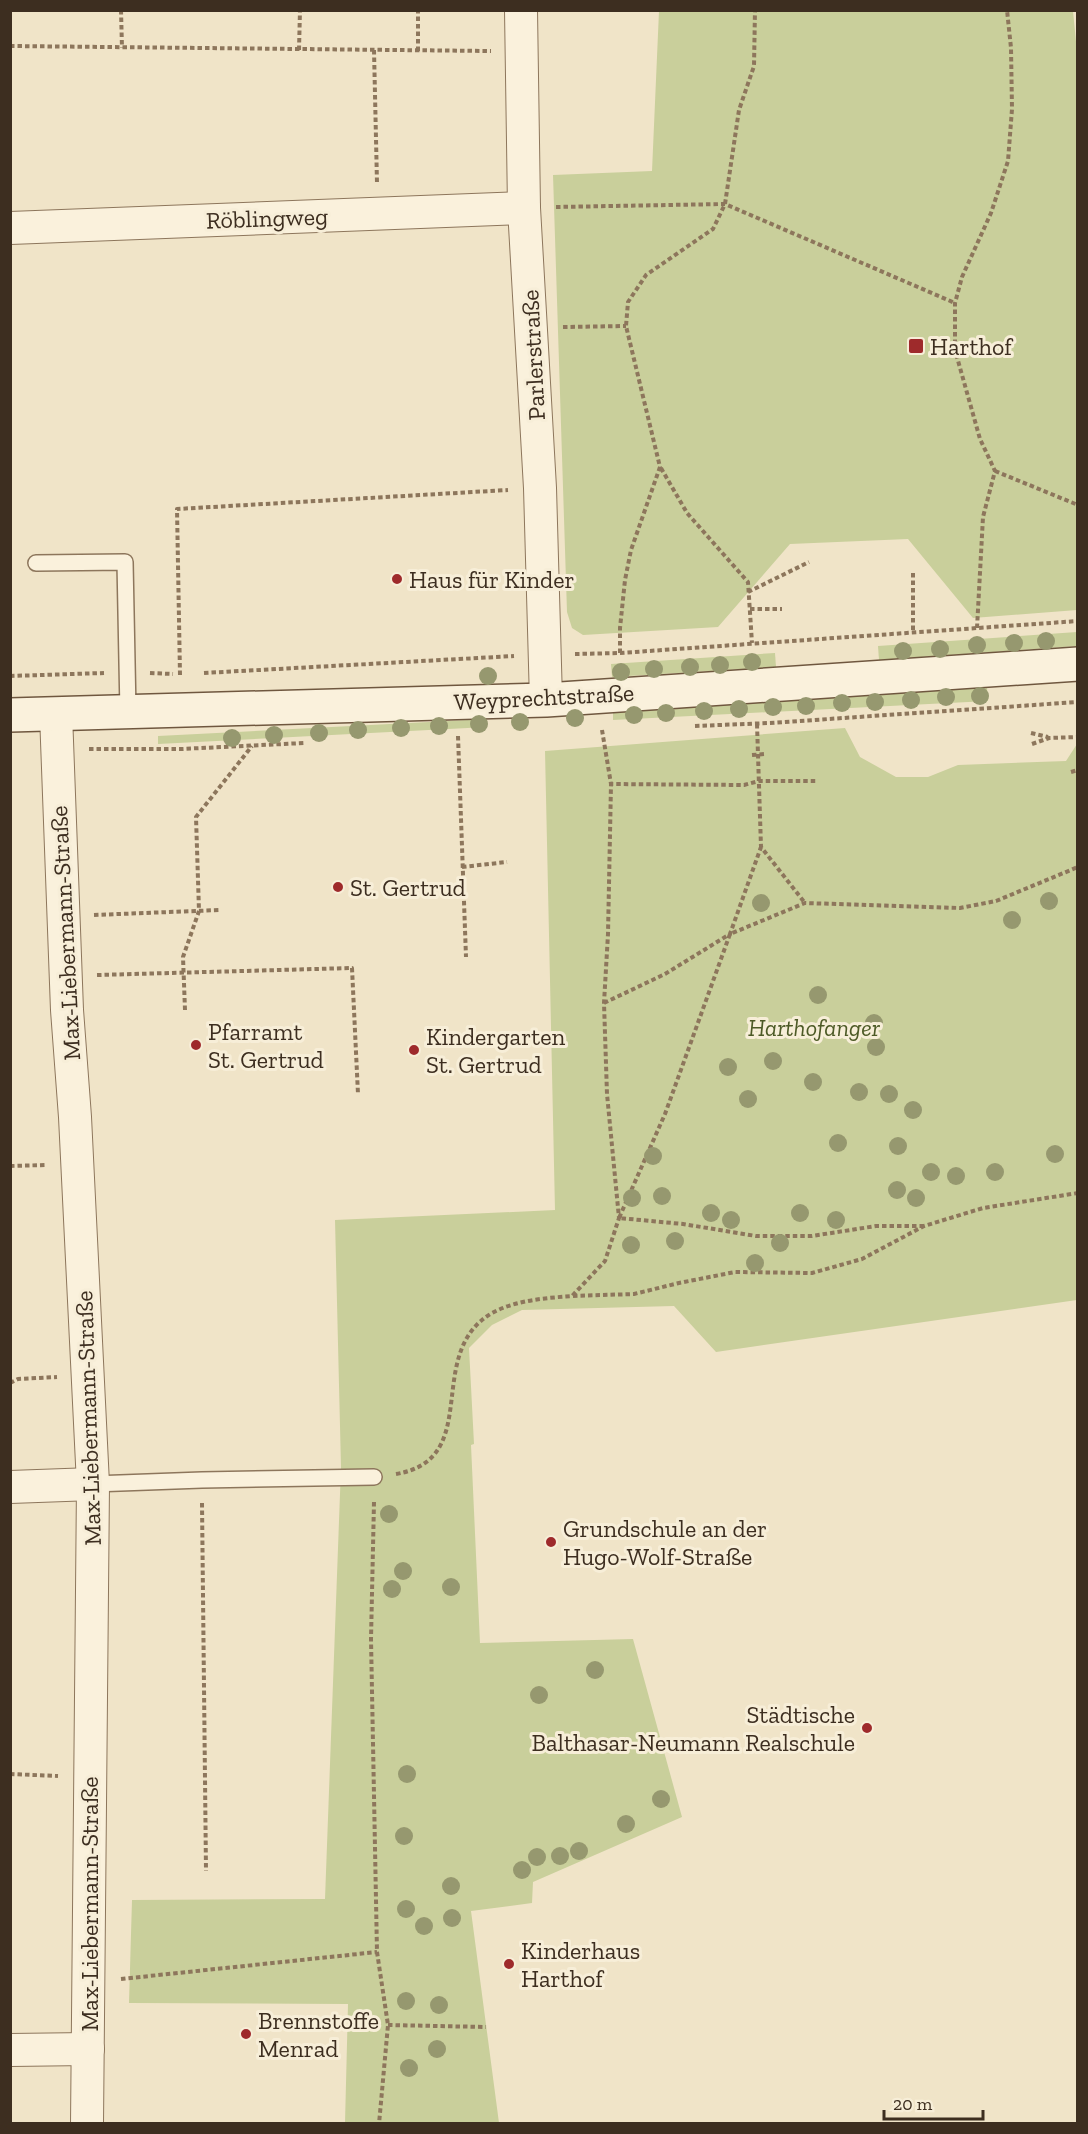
<svg xmlns="http://www.w3.org/2000/svg" width="1088" height="2134" viewBox="0 0 1088 2134" font-family="'Zilla Slab',serif">
<style>
.green{fill:#c9cf9b}
.lines{fill:none;stroke-linecap:round;stroke-linejoin:round}
.lane-casing{stroke:#8d765c;stroke-width:18}
.street-casing{stroke:#8d765c;stroke-width:34}
.secondary-casing{stroke:#6f573f;stroke-width:36}
.path{stroke:#8d765c;stroke-width:4;stroke-dasharray:4.5 3;stroke-linecap:butt}
.lane{stroke:#faf1dc;stroke-width:15}
.street{stroke:#faf1dc;stroke-width:32}
.secondary{stroke:#faf1dc;stroke-width:33}
.tree{fill:#96986f}
.poi-dot{fill:#9e2a2b;stroke:#f7eed8;stroke-width:2}
.labels{text-anchor:middle;dominant-baseline:central;stroke-width:6;stroke-linejoin:round;paint-order:stroke}
.street-label{font-size:24px;fill:#3d2e20;stroke:#f7eed8}
.poi-label{font-size:24px;fill:#3d2e20;stroke:#f7eed8;text-anchor:start}
.park-label{font-size:24px;font-style:italic;fill:#4d5a26;stroke:#f7eed8}
</style>
<rect width="100%" height="100%" fill="#f0e4c8"/>
<!-- green -->
<g class="green">
<path d="M659,11H1073L1078,62L1077,610L973,618L908,539L790,544L718,627L583,635L572,628L567,612L553,175L652,171Z"/>
<path d="M1077,632V646L879,660L878,646Z"/>
<path d="M775,653L776,667L612,677L611,664Z"/>
<path d="M987,687L988,701L613,720V712Z"/>
<path d="M487,719V727L158,744V736Z"/>
<path d="M845,728L860,757L896,777H928L958,765L1066,761L1077,744V1300L716,1352L674,1306L522,1310L492,1325L469,1348L474,1444L471,1445L480,1643L633,1639L682,1817L533,1882L532,1903L471,1911L499,2123H345L348,2004L129,2003L132,1900L325,1899L341,1467L335,1220L555,1210L545,751Z"/>
</g>
<g class="lines">
<defs>
<g id="lane">
<path d="M36,563L125,562L128,712"/>
<path d="M93,1484L202,1480L374,1477"/>
</g>
<g id="street">
<path d="M521,10L524,208L540,488L546,700"/>
<path d="M10,228L524,208"/>
<path d="M56,714L67,1010L75,1117L93,1484L87,2124"/>
<path d="M10,1487L93,1484"/>
<path d="M10,2050L88,2049"/>
</g>
<path id="secondary" d="M10,715L546,700L1078,664"/>
</defs>
<!-- lane casing -->
<use href="#lane" class="lane-casing"/>
<!-- street casing -->
<use href="#street" class="street-casing"/>
<!-- secondary casing -->
<use href="#secondary" class="secondary-casing"/>
<!-- path -->
<g class="path">
<path d="M121,10L122,48"/>
<path d="M10,46L491,51"/>
<path d="M299,50L300,10"/>
<path d="M374,50L377,183"/>
<path d="M418,51V10"/>
<path d="M556,207L725,204L955,303"/>
<path d="M563,327L626,326"/>
<path d="M661,468L687,513L748,582L752,643"/>
<path d="M995,471L1078,505"/>
<path d="M913,573V632"/>
<path d="M748,592L809,562"/>
<path d="M750,609H782"/>
<path d="M977,628L983,517L995,471L980,439L955,350V303L962,277L991,213L1008,161L1012,109L1011,48L1007,10"/>
<path d="M620,653V628L625,580L631,550L660,467L626,326L628,302L646,275L713,229L725,204L739,110L754,66L755,10"/>
<path d="M575,654L620,653L1078,621"/>
<path d="M150,673L173,674"/>
<path d="M204,673L514,656"/>
<path d="M180,675L177,509L508,490"/>
<path d="M10,676L104,673"/>
<path d="M757,724L761,847L805,903"/>
<path d="M695,726L770,723L1078,702"/>
<path d="M602,730L611,784L744,785L759,781H816"/>
<path d="M1031,733L1048,737"/>
<path d="M458,736L466,957"/>
<path d="M1032,744L1049,738L1078,737"/>
<path d="M89,749H181L304,743"/>
<path d="M752,755L765,754"/>
<path d="M1071,772L1078,770"/>
<path d="M462,867L507,862"/>
<path d="M94,915L220,910"/>
<path d="M97,975L352,968L358,1094"/>
<path d="M604,1003L665,974L730,934L761,847"/>
<path d="M185,1010L183,957L199,911L196,817L252,746"/>
<path d="M10,1166L46,1165"/>
<path d="M924,1226H876L812,1236H756L683,1224L619,1218L665,1114L730,934L805,903L960,908L996,901L1078,867"/>
<path d="M573,1296L634,1294L679,1283L735,1272L812,1273L862,1259L924,1226L983,1208L1078,1193"/>
<path d="M10,1383L18,1379L57,1377"/>
<path d="M396,1474C485,1459 422,1354 492,1313C516,1300 546,1298 572,1296L605,1261L619,1218L607,1094L604,1003L608,934L611,784"/>
<path d="M374,1502L371,1639L377,1952L388,2025L379,2124"/>
<path d="M202,1503L206,1871"/>
<path d="M10,1774L58,1776"/>
<path d="M121,1979L377,1952"/>
<path d="M388,2025L486,2027"/>
</g>
<!-- lane -->
<use href="#lane" class="lane"/>
<!-- street -->
<use href="#street" class="street"/>
<!-- secondary -->
<use href="#secondary" class="secondary"/>
</g>
<!-- trees -->
<g class="tree">
<circle cx="1046" cy="641" r="9"/>
<circle cx="1014" cy="643" r="9"/>
<circle cx="977" cy="645" r="9"/>
<circle cx="940" cy="649" r="9"/>
<circle cx="903" cy="651" r="9"/>
<circle cx="752" cy="662" r="9"/>
<circle cx="720" cy="665" r="9"/>
<circle cx="690" cy="667" r="9"/>
<circle cx="654" cy="669" r="9"/>
<circle cx="621" cy="672" r="9"/>
<circle cx="488" cy="676" r="9"/>
<circle cx="980" cy="696" r="9"/>
<circle cx="946" cy="697" r="9"/>
<circle cx="911" cy="700" r="9"/>
<circle cx="875" cy="702" r="9"/>
<circle cx="842" cy="703" r="9"/>
<circle cx="806" cy="706" r="9"/>
<circle cx="773" cy="707" r="9"/>
<circle cx="739" cy="709" r="9"/>
<circle cx="704" cy="711" r="9"/>
<circle cx="666" cy="713" r="9"/>
<circle cx="634" cy="715" r="9"/>
<circle cx="575" cy="718" r="9"/>
<circle cx="520" cy="722" r="9"/>
<circle cx="479" cy="724" r="9"/>
<circle cx="439" cy="726" r="9"/>
<circle cx="401" cy="728" r="9"/>
<circle cx="358" cy="730" r="9"/>
<circle cx="319" cy="733" r="9"/>
<circle cx="274" cy="735" r="9"/>
<circle cx="232" cy="738" r="9"/>
<circle cx="1049" cy="901" r="9"/>
<circle cx="761" cy="903" r="9"/>
<circle cx="1012" cy="920" r="9"/>
<circle cx="818" cy="995" r="9"/>
<circle cx="874" cy="1023" r="9"/>
<circle cx="876" cy="1047" r="9"/>
<circle cx="773" cy="1061" r="9"/>
<circle cx="728" cy="1067" r="9"/>
<circle cx="813" cy="1082" r="9"/>
<circle cx="859" cy="1092" r="9"/>
<circle cx="889" cy="1094" r="9"/>
<circle cx="748" cy="1099" r="9"/>
<circle cx="913" cy="1110" r="9"/>
<circle cx="838" cy="1143" r="9"/>
<circle cx="898" cy="1146" r="9"/>
<circle cx="1055" cy="1154" r="9"/>
<circle cx="653" cy="1156" r="9"/>
<circle cx="931" cy="1172" r="9"/>
<circle cx="995" cy="1172" r="9"/>
<circle cx="956" cy="1176" r="9"/>
<circle cx="897" cy="1190" r="9"/>
<circle cx="662" cy="1196" r="9"/>
<circle cx="632" cy="1198" r="9"/>
<circle cx="916" cy="1198" r="9"/>
<circle cx="711" cy="1213" r="9"/>
<circle cx="800" cy="1213" r="9"/>
<circle cx="731" cy="1220" r="9"/>
<circle cx="836" cy="1220" r="9"/>
<circle cx="675" cy="1241" r="9"/>
<circle cx="780" cy="1243" r="9"/>
<circle cx="631" cy="1245" r="9"/>
<circle cx="755" cy="1263" r="9"/>
<circle cx="389" cy="1514" r="9"/>
<circle cx="403" cy="1571" r="9"/>
<circle cx="451" cy="1587" r="9"/>
<circle cx="392" cy="1589" r="9"/>
<circle cx="595" cy="1670" r="9"/>
<circle cx="539" cy="1695" r="9"/>
<circle cx="407" cy="1774" r="9"/>
<circle cx="661" cy="1799" r="9"/>
<circle cx="626" cy="1824" r="9"/>
<circle cx="404" cy="1836" r="9"/>
<circle cx="579" cy="1851" r="9"/>
<circle cx="560" cy="1856" r="9"/>
<circle cx="537" cy="1857" r="9"/>
<circle cx="522" cy="1870" r="9"/>
<circle cx="451" cy="1886" r="9"/>
<circle cx="406" cy="1909" r="9"/>
<circle cx="452" cy="1918" r="9"/>
<circle cx="424" cy="1926" r="9"/>
<circle cx="406" cy="2001" r="9"/>
<circle cx="439" cy="2005" r="9"/>
<circle cx="437" cy="2049" r="9"/>
<circle cx="409" cy="2068" r="9"/>
</g>
<!-- markers -->
<g class="poi-dot">
<rect x="908" y="338" width="16" height="16" rx="3"/>
<circle cx="397" cy="579" r="6"/>
<circle cx="338" cy="887" r="6"/>
<circle cx="196" cy="1045" r="6"/>
<circle cx="414" cy="1050" r="6"/>
<circle cx="551" cy="1542" r="6"/>
<circle cx="867" cy="1728" r="6"/>
<circle cx="509" cy="1964" r="6"/>
<circle cx="246" cy="2034" r="6"/>
</g>
<g class="labels">
<!-- street labels -->
<g class="street-label">
<text transform="translate(267 218) rotate(-2)">Röblingweg</text>
<text transform="translate(533 355) rotate(-93)">Parlerstraße</text>
<text transform="translate(544 697) rotate(-3)">Weyprechtstraße</text>
<text transform="translate(65 933) rotate(-93)">Max-Liebermann-Straße</text>
<text transform="translate(88 1418) rotate(-92)">Max-Liebermann-Straße</text>
<text transform="translate(89 1904) rotate(-90)">Max-Liebermann-Straße</text>
</g>
<!-- poi labels -->
<g class="poi-label">
<text x="930" y="346">Harthof</text>
<text x="409" y="579">Haus für Kinder</text>
<text x="350" y="887">St. Gertrud</text>
<text x="208" y="1031">Pfarramt<tspan x="208" dy="28">St. Gertrud</tspan></text>
<text x="426" y="1036">Kindergarten<tspan x="426" dy="28">St. Gertrud</tspan></text>
<text x="563" y="1528">Grundschule an der<tspan x="563" dy="28">Hugo-Wolf-Straße</tspan></text>
<text x="855" y="1714" text-anchor="end">Städtische<tspan x="855" dy="28">Balthasar-Neumann Realschule</tspan></text>
<text x="521" y="1950">Kinderhaus<tspan x="521" dy="28">Harthof</tspan></text>
<text x="258" y="2020">Brennstoffe<tspan x="258" dy="28">Menrad</tspan></text>
</g>
<!-- park labels -->
<g class="park-label">
<text x="814" y="1027">Harthofanger</text>
</g>
</g>
<!-- border -->
<rect width="1088" height="2134" fill="none" stroke="#3d2e20" stroke-width="24"/>
<!-- scale -->
<path d="M884 2110v9h99v-9" fill="none" stroke="#3d2e20" stroke-width="3"/>
<text x="893" y="2110" font-size="18" fill="#3d2e20" stroke="#f7eed8" stroke-width="4.5" paint-order="stroke">20 m</text>
</svg>
